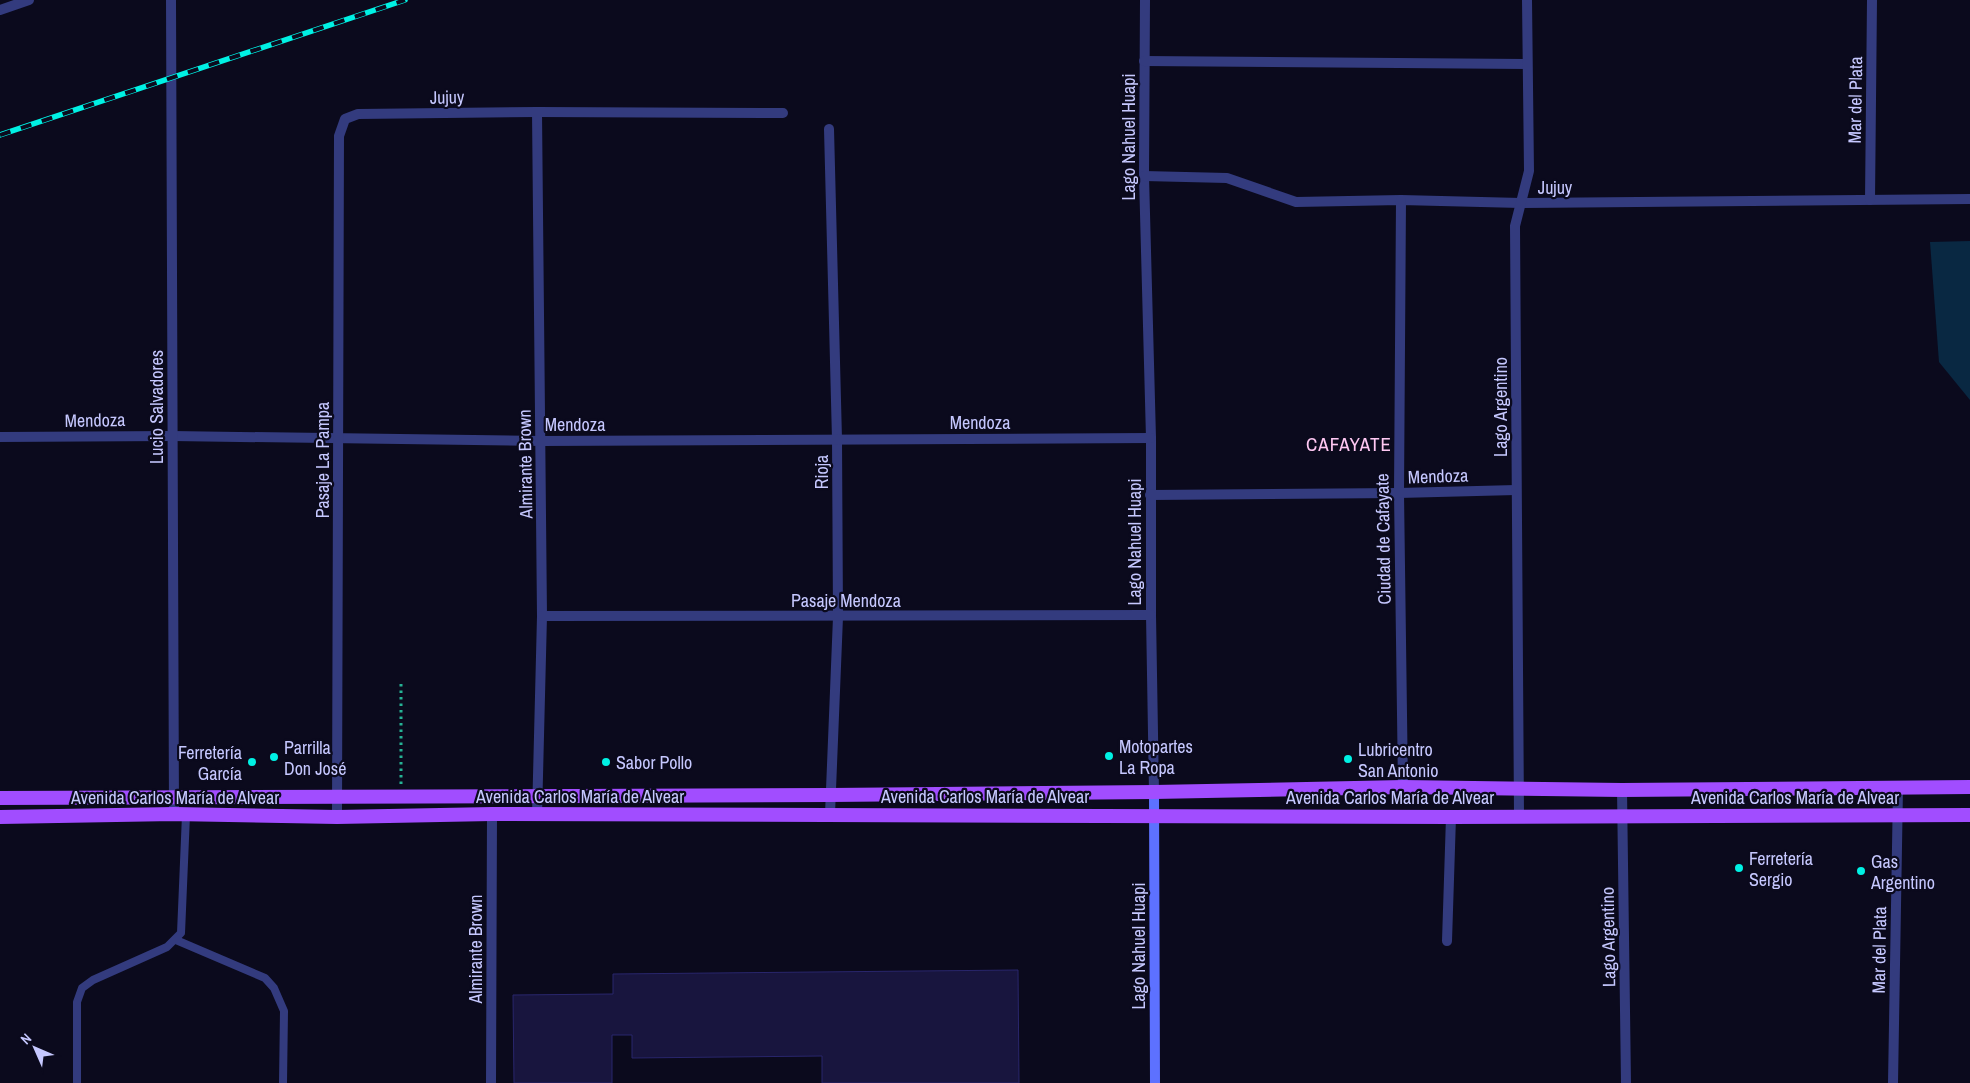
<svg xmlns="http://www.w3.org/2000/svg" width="1970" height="1083" viewBox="0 0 1970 1083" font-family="'Archivo Narrow',sans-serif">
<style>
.water{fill:#092842}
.building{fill:#18153e;stroke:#29266c}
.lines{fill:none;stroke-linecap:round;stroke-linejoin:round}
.path{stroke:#26b395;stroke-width:3;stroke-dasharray:2.5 4;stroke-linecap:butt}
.service{stroke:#333b7e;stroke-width:8}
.minor{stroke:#333b7e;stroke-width:10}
.tertiary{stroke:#333b7e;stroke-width:10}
.secondary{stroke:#5d71ff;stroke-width:10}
.primary{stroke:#a14dff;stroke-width:14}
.rail-casing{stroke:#00f1e4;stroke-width:5.5}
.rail{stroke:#0b0a1d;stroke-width:4;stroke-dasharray:11;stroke-linecap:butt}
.poi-dot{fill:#00f1e4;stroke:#0b0a1d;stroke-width:2}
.labels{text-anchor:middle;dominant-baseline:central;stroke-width:4.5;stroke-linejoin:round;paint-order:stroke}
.street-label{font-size:18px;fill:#c6c8ff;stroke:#0b0a1d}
.poi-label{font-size:18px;fill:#c6c8ff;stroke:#0b0a1d;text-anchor:start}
.neighbourhood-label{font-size:19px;letter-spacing:1px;fill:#ffc8f3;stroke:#0b0a1d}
</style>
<rect width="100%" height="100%" fill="#0b0a1d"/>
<!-- water -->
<path class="water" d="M1970,241V400L1939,362L1930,242Z"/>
<!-- building -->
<path class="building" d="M1018,970L1019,1083H822V1056L632,1058V1035H612V1083H514L513,995L613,994V974Z"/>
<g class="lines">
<!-- path -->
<path class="path" d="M401,784V682"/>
<!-- service -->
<g class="service">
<path d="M176,940L265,978L274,988L284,1011L283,1083"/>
<path d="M77,1083V1002L82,988L93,980L167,947L181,933L186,815"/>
</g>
<!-- minor -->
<g class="minor">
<path d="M1145,0L1144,176L1151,438V615L1154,792"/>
<path d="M0,10L29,0"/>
<path d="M1144,61L1527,64"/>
<path d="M537,112L542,616L537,816"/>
<path d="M829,129L837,439L838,617L830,814"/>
<path d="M1144,176L1227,178L1296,202L1401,200L1521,203L1970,199"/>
<path d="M1401,200L1399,493L1403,787"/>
<path d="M1870,200L1872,0"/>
<path d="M0,437L172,436L541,441L1151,438"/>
<path d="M1150,495L1399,493L1516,490"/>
<path d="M542,616L1151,615"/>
<path d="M1622,790L1626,1083"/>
<path d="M1519,815L1515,226L1529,171L1527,0"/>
<path d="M337,817L339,136L345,119L358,114L537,112L783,113"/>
<path d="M1447,941L1451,817"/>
<path d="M491,1083L492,814"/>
<path d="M1893,1083L1898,788"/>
</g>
<!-- tertiary -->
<path class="tertiary" d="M171,0L174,814"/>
<!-- secondary -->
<path class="secondary" d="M1154,792L1155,1083"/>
<!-- primary -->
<g class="primary">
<path d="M0,798L830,795L1154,792L1403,787L1622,790L1970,787"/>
<path d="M0,817L174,814L337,817L492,814L1451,817L1970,815"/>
</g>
<defs>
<path id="rail" d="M0,135L405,0"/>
</defs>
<!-- rail casing -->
<use href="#rail" class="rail-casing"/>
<!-- rail -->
<use href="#rail" class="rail"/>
</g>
<!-- markers -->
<g class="poi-dot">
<circle cx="1109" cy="756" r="5"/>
<circle cx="274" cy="757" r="5"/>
<circle cx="1348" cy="759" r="5"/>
<circle cx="252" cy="762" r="5"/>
<circle cx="606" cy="762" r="5"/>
<circle cx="1739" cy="868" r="5"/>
<circle cx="1861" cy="871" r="5"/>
</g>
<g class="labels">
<!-- street labels -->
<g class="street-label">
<text transform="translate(447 97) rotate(-1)">Jujuy</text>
<text transform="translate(1855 100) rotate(-89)">Mar del Plata</text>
<text transform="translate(1128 137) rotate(-90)">Lago Nahuel Huapi</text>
<text x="1555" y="187">Jujuy</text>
<text transform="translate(156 407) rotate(-90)">Lucio Salvadores</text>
<text transform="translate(1500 407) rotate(-90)">Lago Argentino</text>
<text transform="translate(95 420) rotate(-1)">Mendoza</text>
<text x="980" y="422">Mendoza</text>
<text x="575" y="424">Mendoza</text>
<text transform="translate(322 460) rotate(-90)">Pasaje La Pampa</text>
<text transform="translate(525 464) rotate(-91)">Almirante Brown</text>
<text transform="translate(821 472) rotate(-90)">Rioja</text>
<text transform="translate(1438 476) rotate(-2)">Mendoza</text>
<text transform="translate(1383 539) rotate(-91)">Ciudad de Cafayate</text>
<text transform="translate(1134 542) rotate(-90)">Lago Nahuel Huapi</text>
<text x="846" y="600">Pasaje Mendoza</text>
<text x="580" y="796">Avenida Carlos María de Alvear</text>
<text x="985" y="796">Avenida Carlos María de Alvear</text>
<text x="175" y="797">Avenida Carlos María de Alvear</text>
<text x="1390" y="797">Avenida Carlos María de Alvear</text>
<text x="1795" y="797">Avenida Carlos María de Alvear</text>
<text transform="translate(1608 937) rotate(-91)">Lago Argentino</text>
<text transform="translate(1138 946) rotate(-90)">Lago Nahuel Huapi</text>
<text transform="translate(475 949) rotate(-90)">Almirante Brown</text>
<text transform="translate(1879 950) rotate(-89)">Mar del Plata</text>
</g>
<!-- poi labels -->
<g class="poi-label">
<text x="1119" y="746">Motopartes<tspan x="1119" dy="21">La Ropa</tspan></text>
<text x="284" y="747">Parrilla<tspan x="284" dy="21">Don José</tspan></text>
<text x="1358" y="749">Lubricentro<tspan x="1358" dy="21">San Antonio</tspan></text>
<text x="242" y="752" text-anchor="end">Ferretería<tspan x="242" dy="21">García</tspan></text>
<text x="616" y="762">Sabor Pollo</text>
<text x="1749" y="858">Ferretería<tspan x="1749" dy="21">Sergio</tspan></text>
<text x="1871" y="861">Gas<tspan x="1871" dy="21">Argentino</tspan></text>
</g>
<!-- neighbourhood labels -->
<g class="neighbourhood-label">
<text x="1349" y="444">CAFAYATE</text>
</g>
</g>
<!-- north arrow -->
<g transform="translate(35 1048) rotate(315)" stroke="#0b0a1d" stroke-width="4" paint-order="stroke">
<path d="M0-4L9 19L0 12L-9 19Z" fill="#c6c8ff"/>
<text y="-8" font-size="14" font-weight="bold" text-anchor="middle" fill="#c6c8ff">N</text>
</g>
</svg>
